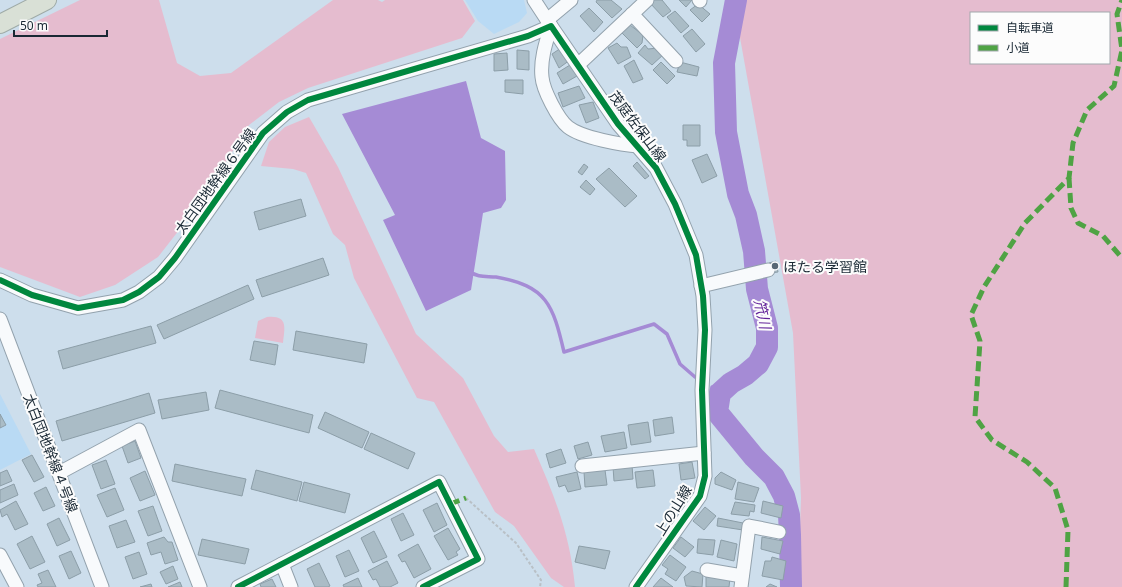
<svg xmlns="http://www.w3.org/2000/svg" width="1122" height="587" viewBox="0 0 1122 587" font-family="'Noto Sans','Noto Sans JP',sans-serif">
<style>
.built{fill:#b9daf4}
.green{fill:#e5bccf;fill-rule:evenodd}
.water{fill:#a58bd5}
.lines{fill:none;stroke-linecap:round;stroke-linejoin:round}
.stream{stroke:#a58bd5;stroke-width:3.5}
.river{stroke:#a58bd5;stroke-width:22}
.building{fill:#aabcc6;stroke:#8c9ea8}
.minor-casing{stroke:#93a2ad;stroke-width:15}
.highway-casing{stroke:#9faba7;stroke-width:20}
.path{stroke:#b9c0c6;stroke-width:2;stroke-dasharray:3 2;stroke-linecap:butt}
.minor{stroke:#f8fafc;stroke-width:13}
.highway{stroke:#d9e0d6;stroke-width:18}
.quiet{stroke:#4fa344;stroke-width:5;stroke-dasharray:10 5;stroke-linecap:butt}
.cycleway-casing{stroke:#fcfcfc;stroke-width:8}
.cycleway{stroke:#00873e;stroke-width:6}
.poi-dot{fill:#586874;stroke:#fcfcfc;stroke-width:1.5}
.labels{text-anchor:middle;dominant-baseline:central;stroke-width:4;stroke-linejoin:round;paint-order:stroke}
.street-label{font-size:14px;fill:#192834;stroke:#fcfcfc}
.poi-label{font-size:14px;fill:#192834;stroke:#fcfcfc;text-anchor:start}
.water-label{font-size:15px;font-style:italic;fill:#5f1e97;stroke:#fcfcfc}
</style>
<rect width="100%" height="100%" fill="#cddeec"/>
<!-- built -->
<g class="built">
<path d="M465,0H524L527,13L519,22L494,34L478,21Z"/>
<path d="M0,394L31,454L0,470Z"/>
</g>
<!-- green -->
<g class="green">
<path d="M80,0H159L177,63L200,76L231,73L333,0H378L382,2L385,0H463L475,21L462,38L308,88L279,102L249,125L201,202L158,257L115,285L80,297L0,267V39Z"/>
<path d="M745,0H1122V587H798L801,498L793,333L739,32ZM971,13H1109V63H971Z"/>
<path d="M309,117L338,167L416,334L463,378L494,436L508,452L534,449C555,497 570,534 575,587H564L551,578L514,526L495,512L434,402L417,398L354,278L345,245L333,234L306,173L293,169L261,166L269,142L285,127Z"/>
<path d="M267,317C288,315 285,327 283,343L255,338L258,321Z"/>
</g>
<!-- water -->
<path class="water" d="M466,81L481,138L505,151L506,200L501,208L483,213L471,290L426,311L383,220L395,215L342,114Z"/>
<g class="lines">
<!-- stream -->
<g class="stream">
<path d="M469,271C478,278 486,276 496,277C547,286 553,305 564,352L654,324L667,334L680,364L695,377"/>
<path d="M712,387L720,393"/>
</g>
<!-- river -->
<path class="river" d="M736,0L724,63L726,132L738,194L746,215L754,251L757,289L767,328V347L758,364L745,375L731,383L720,393L717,412L754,457L774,477L784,496L789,515L790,535L791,587"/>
</g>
<!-- building -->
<g class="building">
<path d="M597,0H611L622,9L612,18L596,2Z"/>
<path d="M654,0H662L671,11L663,17L650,3Z"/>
<path d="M679,0H692L686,7Z"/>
<path d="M698,4L710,14L702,22L690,10Z"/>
<path d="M589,8L603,22L594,32L580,16Z"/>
<path d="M675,11L689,26L681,33L667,17Z"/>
<path d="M630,25L643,35L642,43L637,48L621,32Z"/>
<path d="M692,29L705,44L696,52L683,36Z"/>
<path d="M617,43L621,47H627L631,57L618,64L608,48Z"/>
<path d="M645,45L648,49L658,48L664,54L652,65L638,53Z"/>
<path d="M561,48L570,60L559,68L552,54Z"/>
<path d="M517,50L529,51V70L517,69Z"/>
<path d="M507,53L508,70L494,71V54Z"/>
<path d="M634,60L643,79L633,83L624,66Z"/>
<path d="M661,62L675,76L667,84L653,70Z"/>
<path d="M680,62L699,67L697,76L677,72Z"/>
<path d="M570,65L577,76L563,84L557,73Z"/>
<path d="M505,80H523V94L505,92Z"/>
<path d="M579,86L585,98L563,107L558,93Z"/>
<path d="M593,102L599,118L586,123L579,105Z"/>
<path d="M683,125H700V146H687V140H683Z"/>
<path d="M707,154L717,176L702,183L692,160Z"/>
<path d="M637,162L649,176L645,179L633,166Z"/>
<path d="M584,164L588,167L582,175L578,172Z"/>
<path d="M609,168L637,196L625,207L596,179Z"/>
<path d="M586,180L595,189L590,195L580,187Z"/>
<path d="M301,199L306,216L259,230L254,212Z"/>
<path d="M323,258L329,275L262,297L256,280Z"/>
<path d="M776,261L778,272L771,273L769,263Z"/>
<path d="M248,285L254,299L164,339L157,325Z"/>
<path d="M151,326L156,343L63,369L58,351Z"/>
<path d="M296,331L367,344L364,363L293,350Z"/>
<path d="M254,341L278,345L275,365L250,360Z"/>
<path d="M220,390L313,415L309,433L215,408Z"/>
<path d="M206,392L209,410L162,419L158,400Z"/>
<path d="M149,393L155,413L62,441L56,421Z"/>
<path d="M325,412L369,432L362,448L318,428Z"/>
<path d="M0,414L6,425L0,428Z"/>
<path d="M672,417L674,433L655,436L653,420Z"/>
<path d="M648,422L651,442L631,445L628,425Z"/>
<path d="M624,432L627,448L605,452L601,436Z"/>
<path d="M371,433L415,453L408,469L364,449Z"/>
<path d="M135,441L141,458L128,463L122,446Z"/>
<path d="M588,442L592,455L578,459L574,446Z"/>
<path d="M561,449L566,463L550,468L546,454Z"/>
<path d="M32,455L44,477L34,482L22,460Z"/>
<path d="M106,460L115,484L101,489L92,465Z"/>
<path d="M692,462L695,478L681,480L679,464Z"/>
<path d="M175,464L246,479L242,496L172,481Z"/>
<path d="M632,465L633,479L614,481L613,467Z"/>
<path d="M7,470L12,481L0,486V473Z"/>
<path d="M256,470L302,482L297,501L251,489Z"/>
<path d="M605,470L607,485L585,487L584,472Z"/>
<path d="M653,470L655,486L637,488L635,472Z"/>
<path d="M145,471L155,495L140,501L130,478Z"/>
<path d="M577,472L581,489L568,492L565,485L559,487L556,477Z"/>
<path d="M721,472L736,480L732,490L715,484V478Z"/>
<path d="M304,482L350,494L345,513L299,501Z"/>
<path d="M738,482L759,488L754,502L735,499Z"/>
<path d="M14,484L18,495L0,503V490Z"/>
<path d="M46,487L55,506L43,511L34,493Z"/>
<path d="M115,488L124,510L107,517L97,495Z"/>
<path d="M16,501L28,524L15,530L7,514L2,517L0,510Z"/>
<path d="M763,501L783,506L781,518L761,513Z"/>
<path d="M735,502L755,505L754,512L750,511L749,516L731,514Z"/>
<path d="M437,503L447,525L434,532L423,510Z"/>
<path d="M153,506L162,531L148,536L138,511Z"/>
<path d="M705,507L716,516L704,530L693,521Z"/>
<path d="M403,513L414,535L401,541L391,519Z"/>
<path d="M59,518L70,540L57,546L47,524Z"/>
<path d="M718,518L743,523V530L717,526Z"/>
<path d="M126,520L135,542L117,548L109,526Z"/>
<path d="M448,528L460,549L456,552L458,555L448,560L434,536Z"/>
<path d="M374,531L387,557L373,563L361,538Z"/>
<path d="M32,536L45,562L30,569L17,544Z"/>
<path d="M164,537L168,542H172L178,560L165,564L161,552L151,555L147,543Z"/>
<path d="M681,537L694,547L685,557L673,548Z"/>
<path d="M762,537L783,541L780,554L761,549Z"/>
<path d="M202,539L249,549L245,564L198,555Z"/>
<path d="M698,539L715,540L713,555L697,553Z"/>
<path d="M721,540L737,544L734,561L717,557Z"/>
<path d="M418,544L431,569L414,578L405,561L402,562L398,555Z"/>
<path d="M579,546L610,551L605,569L575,562Z"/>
<path d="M349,550L359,571L345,577L336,556Z"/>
<path d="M71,551L81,573L69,579L59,556Z"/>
<path d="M139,552L147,574L133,579L125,557Z"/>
<path d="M670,555L686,567L676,581L665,574L668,569L662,565Z"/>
<path d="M772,557L786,561L783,580L762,576L765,561H771Z"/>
<path d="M387,561L398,583L390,587H380L376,579L373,580L368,571Z"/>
<path d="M319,563L330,586L328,587H315L307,569Z"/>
<path d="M173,566L178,579L166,584L160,572Z"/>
<path d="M48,570L56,587H38L37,585L42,583L38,574Z"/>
<path d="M692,571L703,574L702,587L686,586L684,577Z"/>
<path d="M706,575L730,578L729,587H706Z"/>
<path d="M358,578L362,587H344L343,585Z"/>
<path d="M661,578L673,587H653Z"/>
<path d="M272,579L276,587H261L260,584Z"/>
<path d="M180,582L182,587H168Z"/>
<path d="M151,584L152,587H140Z"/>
<path d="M770,584L777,587H766Z"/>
</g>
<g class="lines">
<defs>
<g id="minor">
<path d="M534,0L551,26C546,42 540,60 542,77C543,90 558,119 568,127C582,138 622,145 639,146"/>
<path d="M699,0L700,1"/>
<path d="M632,14L676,61"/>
<path d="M547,20L571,0"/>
<path d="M579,64L647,0"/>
<path d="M0,280L32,295L78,308L123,300L139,292L159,277L175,258L263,133L287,112L308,100L528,36L551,26L618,124L656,168L675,204L696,255L703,296L705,330L702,390L705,476L700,496L636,587"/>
<path d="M701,286L768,270"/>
<path d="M0,319L102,587"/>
<path d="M582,466L704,453"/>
<path d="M59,473L139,430L200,587"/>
<path d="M0,555L17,587"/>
<path d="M282,564L291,587"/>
<path d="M707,570L742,576"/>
<path d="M238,587L439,482L478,559L423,587"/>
<path d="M741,587L749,526L779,532"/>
</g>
<path id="highway" d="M0,24L47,0"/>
</defs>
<!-- minor casing -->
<use href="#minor" class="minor-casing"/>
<!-- highway casing -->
<use href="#highway" class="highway-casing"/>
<!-- path -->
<path class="path" d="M466,498L516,543L541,580L540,587"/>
<!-- minor -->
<use href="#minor" class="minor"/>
<!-- highway -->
<use href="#highway" class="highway"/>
<!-- quiet -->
<g class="quiet">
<path d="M1069,178L1071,208L1078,223L1103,236L1122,258"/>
<path d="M450,504L466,498"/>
<path d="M1066,587L1068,530L1055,488L1027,462L992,440L975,417L980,341L971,315L984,287L1025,223L1069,178L1073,143L1087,110L1114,86L1122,50L1117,14L1122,0"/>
</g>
<defs>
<g id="cycleway">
<path d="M0,280L32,295L78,308L123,300L139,292L159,277L175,258L263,133L287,112L308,100L528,36L551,26L618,124L656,168L675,204L696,255L703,296L705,330L702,390L705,476L700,496L636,587"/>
<path d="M238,587L439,482L478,559L423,587"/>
</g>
</defs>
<!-- cycleway casing -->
<use href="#cycleway" class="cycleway-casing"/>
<!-- cycleway -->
<use href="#cycleway" class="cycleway"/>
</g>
<!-- markers -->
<circle class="poi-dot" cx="775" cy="266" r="4"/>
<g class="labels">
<!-- street labels -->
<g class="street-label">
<text transform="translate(638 126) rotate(53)">茂庭佐保山線</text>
<text transform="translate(215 181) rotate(-54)">太白団地幹線６号線</text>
<text transform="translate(51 453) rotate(69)">太白団地幹線４号線</text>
<text transform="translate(673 510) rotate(-58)">上の山線</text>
</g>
<!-- poi labels -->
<g class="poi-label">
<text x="783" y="266">ほたる学習館</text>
</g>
<!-- water labels -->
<g class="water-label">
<text transform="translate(763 314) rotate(78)">笊川</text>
</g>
</g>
<!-- legend -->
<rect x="970" y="12" width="140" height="52" fill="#fcfcfc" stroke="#a1a7ac"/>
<rect x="978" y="25" width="20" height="6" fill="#00873e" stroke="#a1a7ac"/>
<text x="1006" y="32" font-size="12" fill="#192834">自転車道</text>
<rect x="978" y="45" width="20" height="6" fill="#4fa344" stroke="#a1a7ac"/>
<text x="1006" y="52" font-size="12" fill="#192834">小道</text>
<!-- scale -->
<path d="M14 30v6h93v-6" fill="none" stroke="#192834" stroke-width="2"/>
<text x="20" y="30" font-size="12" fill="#192834" stroke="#fcfcfc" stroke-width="3" paint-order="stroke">50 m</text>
</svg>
